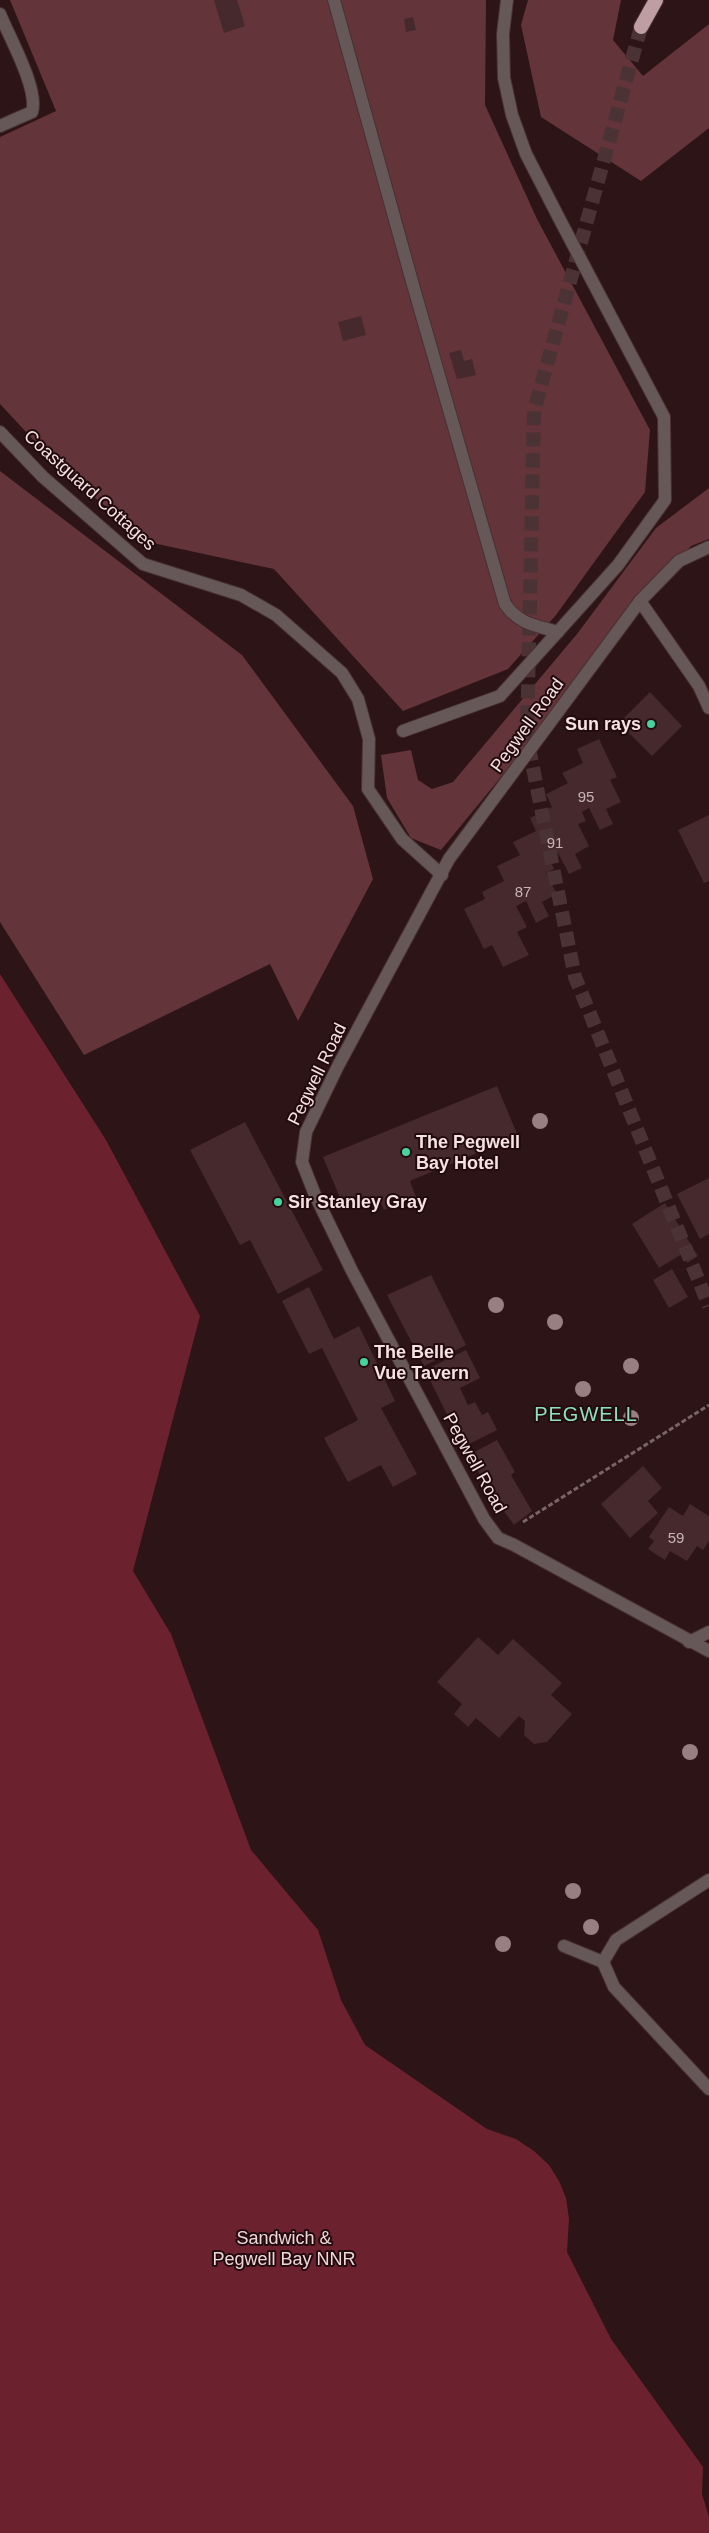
<svg xmlns="http://www.w3.org/2000/svg" width="709" height="2533" viewBox="0 0 709 2533" font-family="Arial,sans-serif">
<style>
.green{fill:#633439}
.water{fill:#6b222e}
.building{fill:#45292c}
.lines{fill:none;stroke-linecap:round;stroke-linejoin:round}
.trunk-tunnel{stroke:#4b3335;stroke-width:14;stroke-dasharray:14 7;stroke-linecap:butt}
.service-casing{stroke:#493133;stroke-width:14}
.minor-casing{stroke:#493133;stroke-width:14}
.tertiary-casing{stroke:#493133;stroke-width:14}
.trunk-casing{stroke:#493133;stroke-width:16}
.path{stroke:#7a6465;stroke-width:3;stroke-dasharray:5 2.5;stroke-linecap:butt}
.service{stroke:#665758;stroke-width:12}
.minor{stroke:#665758;stroke-width:12}
.tertiary{stroke:#665758;stroke-width:12}
.trunk{stroke:#bf9ea1;stroke-width:14}
.tree{fill:#987f81}
.poi-dot{fill:#45d49e;stroke:#230a0e;stroke-width:2}
.labels{text-anchor:middle;dominant-baseline:central;stroke-width:4;stroke-linejoin:round;paint-order:stroke}
.number-label{font-size:15px;fill:#c9b4b5}
.street-label{font-size:18px;fill:#f5e2e3;stroke:#230a0e}
.poi-label{font-size:18px;font-weight:bold;fill:#f5e2e3;stroke:#230a0e;text-anchor:start}
.park-label{font-size:18px;fill:#efd7d8;stroke:#230a0e}
.quarter-label{font-size:20px;letter-spacing:1px;fill:#8ce1bb;stroke:#230a0e}
</style>
<rect width="100%" height="100%" fill="#2d1416"/>
<!-- green -->
<g class="green">
<path d="M10,0H486L485,105L537,219L650,430L645,492L556,615L508,669L403,711L274,569L153,543L67,476L0,404V137L56,111Z"/>
<path d="M528,0H621L613,40L643,76L709,24V128L641,181L541,117L521,25Z"/>
<path d="M0,471L242,655L353,806L373,879L298,1021L270,964L84,1055L0,922Z"/>
<path d="M709,488V539L691,546L441,850L411,838L387,798L381,755L411,750L418,780L432,789L453,782L577,634L656,528Z"/>
</g>
<!-- water -->
<path class="water" d="M0,974L106,1140L200,1316L133,1571L171,1634L251,1850L318,1930L341,2000L365,2045L487,2129L516,2139L534,2151L549,2165L559,2181L566,2198L569,2219L567,2252L611,2339L703,2467L702,2494L709,2517V2533H0Z"/>
<!-- building -->
<g class="building">
<path d="M214,0H237L245,26L224,33Z"/>
<path d="M413,17L416,30L406,32L404,19Z"/>
<path d="M361,316L366,335L343,341L338,322Z"/>
<path d="M461,350L464,361L472,359L476,375L457,379L449,353Z"/>
<path d="M650,692L682,726L652,756L619,723Z"/>
<path d="M599,739L617,777L610,780L621,802L606,809L613,824L600,830L589,808L582,812L586,821L578,824L589,846L575,854L582,868L569,874L558,853L549,857L554,869L546,873L557,894L542,902L549,916L536,923L526,901L516,906L527,927L517,932L529,955L503,967L492,945L484,949L464,909L485,899L482,892L504,881L497,866L520,855L513,842L536,831L530,818L552,807L546,794L568,783L562,773L583,763L577,749Z"/>
<path d="M709,815V881L704,883L678,830Z"/>
<path d="M497,1086L518,1136L410,1181L416,1197L384,1210L378,1196L345,1210L323,1157Z"/>
<path d="M245,1122L323,1270L278,1294L250,1240L240,1245L190,1150Z"/>
<path d="M709,1178V1234L700,1239L677,1194Z"/>
<path d="M665,1203L698,1256L687,1263L682,1254L659,1268L632,1224Z"/>
<path d="M672,1269L688,1297L669,1308L653,1280Z"/>
<path d="M431,1275L466,1345L424,1366L387,1295Z"/>
<path d="M309,1287L334,1339L359,1326L395,1401L381,1408L417,1474L393,1487L381,1465L348,1482L324,1438L358,1420L322,1348L309,1354L282,1301Z"/>
<path d="M466,1350L480,1378L460,1388L468,1405L475,1402L482,1415L488,1412L497,1430L463,1447L425,1370Z"/>
<path d="M497,1440L515,1472L511,1475L532,1511L514,1525L487,1488L469,1455Z"/>
<path d="M643,1466L662,1488L648,1501L658,1513L630,1538L601,1504Z"/>
<path d="M690,1504L709,1516V1541L703,1550L697,1546L687,1561L670,1551L665,1560L648,1549L654,1541L649,1537L669,1507L683,1516Z"/>
<path d="M478,1637L498,1655L513,1639L562,1683L551,1695L572,1714L547,1742L534,1744L524,1735L525,1721L519,1716L499,1738L476,1718L468,1727L454,1714L462,1704L437,1682Z"/>
</g>
<g class="lines">
<!-- trunk-tunnel -->
<path class="trunk-tunnel" d="M641,27L534,411L527,738L575,977L709,1306"/>
<defs>
<g id="service">
<path d="M334,0L413,285L505,604C520,625 535,625 558,632"/>
<path d="M0,14C9,37 39,89 32,112L0,126"/>
<path d="M403,731L500,696L618,565L665,500L664,417L561,222L526,154L512,115L504,78L503,34L507,0"/>
<path d="M709,1880L616,1940L603,1962L614,1987L709,2089"/>
<path d="M564,1946L603,1962"/>
</g>
<g id="minor">
<path d="M0,432L43,477L143,564L241,595L276,615L342,673L358,699L369,739L368,789L402,839L442,875"/>
<path d="M640,601L699,686L709,708"/>
<path d="M689,1642L709,1632"/>
</g>
<path id="tertiary" d="M709,547L679,561L640,601L449,859L338,1066L306,1132L302,1162L315,1195L352,1271L484,1519L498,1538L514,1545L709,1651"/>
<path id="trunk" d="M641,27L656,0"/>
</defs>
<!-- service casing -->
<use href="#service" class="service-casing"/>
<!-- minor casing -->
<use href="#minor" class="minor-casing"/>
<!-- tertiary casing -->
<use href="#tertiary" class="tertiary-casing"/>
<!-- trunk casing -->
<use href="#trunk" class="trunk-casing"/>
<!-- path -->
<path class="path" d="M523,1522L709,1405"/>
<!-- service -->
<use href="#service" class="service"/>
<!-- minor -->
<use href="#minor" class="minor"/>
<!-- tertiary -->
<use href="#tertiary" class="tertiary"/>
<!-- trunk -->
<use href="#trunk" class="trunk"/>
</g>
<!-- trees -->
<g class="tree">
<circle cx="540" cy="1121" r="8"/>
<circle cx="496" cy="1305" r="8"/>
<circle cx="555" cy="1322" r="8"/>
<circle cx="631" cy="1366" r="8"/>
<circle cx="583" cy="1389" r="8"/>
<circle cx="631" cy="1418" r="8"/>
<circle cx="690" cy="1752" r="8"/>
<circle cx="573" cy="1891" r="8"/>
<circle cx="591" cy="1927" r="8"/>
<circle cx="503" cy="1944" r="8"/>
</g>
<!-- markers -->
<g class="poi-dot">
<circle cx="651" cy="724" r="5"/>
<circle cx="406" cy="1152" r="5"/>
<circle cx="278" cy="1202" r="5"/>
<circle cx="364" cy="1362" r="5"/>
</g>
<g class="labels">
<!-- number labels -->
<g class="number-label">
<text x="586" y="796">95</text>
<text x="555" y="842">91</text>
<text x="523" y="891">87</text>
<text x="676" y="1537">59</text>
</g>
<!-- street labels -->
<g class="street-label">
<text transform="translate(90 490) rotate(42)">Coastguard Cottages</text>
<text transform="translate(527 725) rotate(-54)">Pegwell Road</text>
<text transform="translate(317 1074) rotate(-64)">Pegwell Road</text>
<text transform="translate(475 1463) rotate(61)">Pegwell Road</text>
</g>
<!-- poi labels -->
<g class="poi-label">
<text x="641" y="724" text-anchor="end">Sun rays</text>
<text x="416" y="1142">The Pegwell<tspan x="416" dy="21">Bay Hotel</tspan></text>
<text x="288" y="1202">Sir Stanley Gray</text>
<text x="374" y="1352">The Belle<tspan x="374" dy="21">Vue Tavern</tspan></text>
</g>
<!-- park labels -->
<g class="park-label">
<text x="284" y="2238">Sandwich &amp;<tspan x="284" dy="21">Pegwell Bay NNR</tspan></text>
</g>
<!-- quarter labels -->
<g class="quarter-label">
<text x="586" y="1414">PEGWELL</text>
</g>
</g>
</svg>
